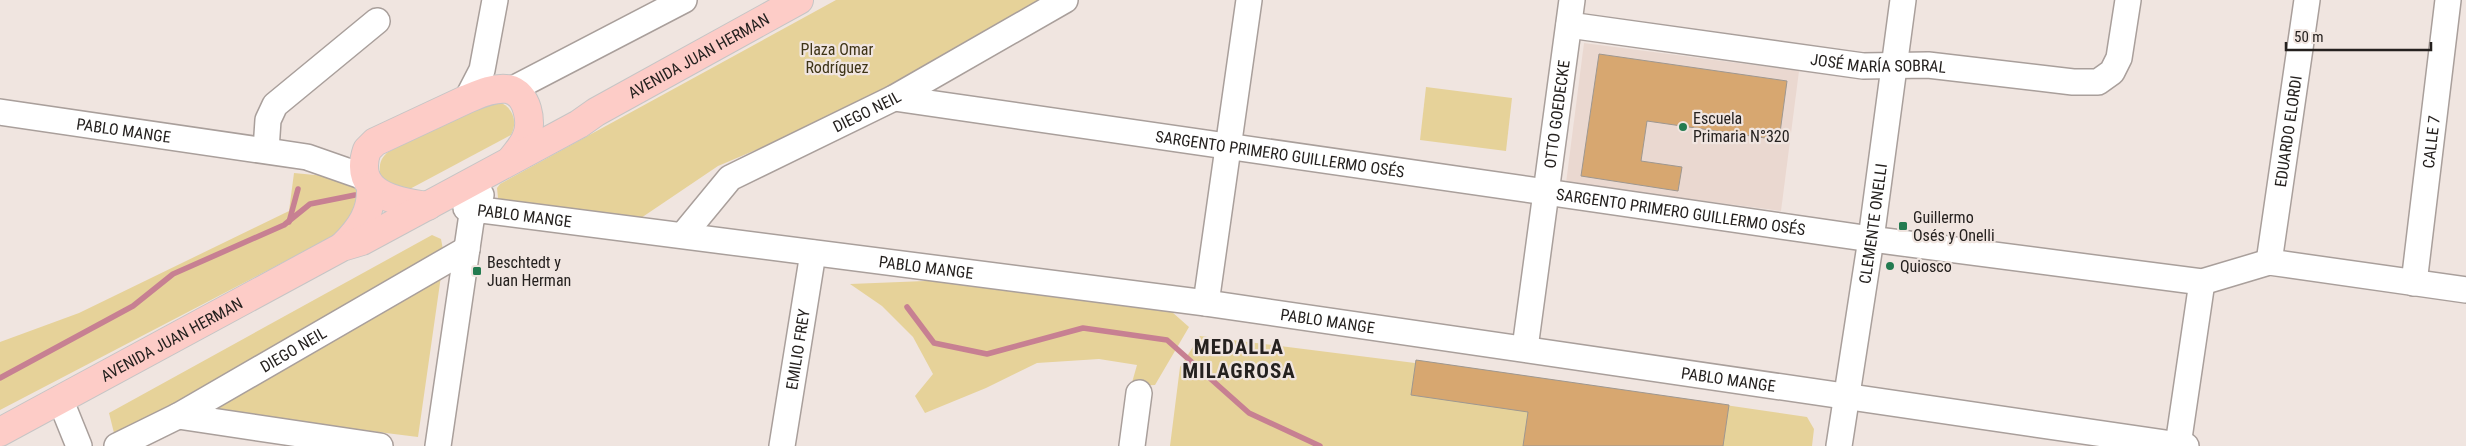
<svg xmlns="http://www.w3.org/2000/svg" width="2466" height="446" viewBox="0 0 2466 446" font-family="'Roboto Condensed',sans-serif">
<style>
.built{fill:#ead8d0}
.green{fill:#e6d299}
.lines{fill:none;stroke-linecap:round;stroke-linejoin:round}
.stream{stroke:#c78092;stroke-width:5.5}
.building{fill:#d7a770;stroke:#9e9790}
.minor-casing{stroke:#a99f9b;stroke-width:28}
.major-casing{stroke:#c6c5c5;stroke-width:30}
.minor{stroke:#fff;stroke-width:25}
.major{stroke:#fdccc7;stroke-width:28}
.poi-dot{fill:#237b50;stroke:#f0e5e0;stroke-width:2}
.labels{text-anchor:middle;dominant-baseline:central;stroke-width:4.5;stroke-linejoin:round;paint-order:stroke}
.park-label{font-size:16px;fill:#3e3416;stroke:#f0e5e0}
.street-label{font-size:16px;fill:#25211f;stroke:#f0e5e0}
.poi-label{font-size:16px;fill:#25211f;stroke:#f0e5e0;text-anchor:start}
.district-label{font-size:21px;font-weight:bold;letter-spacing:1px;fill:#25211f;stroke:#f0e5e0}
</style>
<rect width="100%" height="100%" fill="#f0e5e0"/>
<!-- built -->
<path class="built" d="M1584,43L1799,71L1781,211L1566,183Z"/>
<!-- green -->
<g class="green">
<path d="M836,0H1042L850,110L718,166L641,218L503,201L498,198L497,188L500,184Z"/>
<path d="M1426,87L1512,98L1506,151L1420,140Z"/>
<path d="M499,102C513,107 518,122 511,135L406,191L381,180C379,169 378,160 388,152L486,103Z"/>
<path d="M294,173L346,178L353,183L361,198L351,227L0,410V342L79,313L289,211Z"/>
<path d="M432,235L441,239L444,255L418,437L227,413L115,437L109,413Z"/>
<path d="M950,280L1172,312L1189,327L1155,385L1131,386L1137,365L1099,359L1037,363L986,388L925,413L915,396L933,374L913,337L882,306L850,284Z"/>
<path d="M1200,336L1415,363L1416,360L1807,417L1814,429L1812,446H1170L1180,367Z"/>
</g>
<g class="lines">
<!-- stream -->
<g class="stream">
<path d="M289,222L298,189"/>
<path d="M907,307L934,343L987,354L1083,328L1167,340L1249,413L1320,446"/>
<path d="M0,378L133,306L173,274L284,225L310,204L355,195"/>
</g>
</g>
<!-- building -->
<g class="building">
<path d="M1599,54L1787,81L1779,140L1647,121L1641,161L1682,167L1678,191L1581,176Z"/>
<path d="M1416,360L1729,405L1723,446H1523L1528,412L1411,395Z"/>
</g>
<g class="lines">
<defs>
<g id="minor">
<path id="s1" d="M1569,25L1863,66L1928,65L2073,82H2098L2112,72L2119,58L2128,0"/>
<path d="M511,90L684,0"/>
<path id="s2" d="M894,98L1871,239L2202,282L2269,262L2466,290"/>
<path d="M467,99L482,70L495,0"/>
<path id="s3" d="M0,112L307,157L367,178"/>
<path d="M266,150L268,120L275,105L377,21"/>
<path id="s4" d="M466,208L1206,303L2186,446"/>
<path id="s5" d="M683,235L730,178L894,98L1065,0"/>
<path id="s6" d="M2269,262L2307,0"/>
<path id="s7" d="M2414,283L2448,0"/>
<path d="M1206,303L1249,0"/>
<path id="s8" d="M1525,348L1572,0"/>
<path d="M60,399L79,446"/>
<path d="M178,416L380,446"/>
<path d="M2178,445L2202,282"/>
<path id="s9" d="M117,446L178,416L467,249"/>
<path d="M438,446L471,221L481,195"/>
<path id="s10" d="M782,446L813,253"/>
<path d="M1132,446L1139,393"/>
<path id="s11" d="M1839,446L1871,239L1903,0"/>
</g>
<g id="major">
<path d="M428,206C396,202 352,194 367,150L375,142L467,99C479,94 494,87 508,89C528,93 533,123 526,138C523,146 516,153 511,160"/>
<path d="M343,246C361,228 372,212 371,187"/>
<path id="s12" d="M0,432L342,247L362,241L579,124L596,112L799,0"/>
</g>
</defs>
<!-- minor casing -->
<use href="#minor" class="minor-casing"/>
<!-- major casing -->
<use href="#major" class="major-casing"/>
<!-- minor -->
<use href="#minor" class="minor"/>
<!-- major -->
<use href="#major" class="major"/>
</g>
<!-- markers -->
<g class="poi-dot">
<circle cx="1683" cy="127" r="5"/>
<rect x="1898" y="221" width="10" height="10" rx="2.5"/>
<circle cx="1890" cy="266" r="5"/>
<rect x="472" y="266" width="10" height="10" rx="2.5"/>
</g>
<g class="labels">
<!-- park labels -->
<g class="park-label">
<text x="837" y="49">Plaza Omar<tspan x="837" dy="18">Rodríguez</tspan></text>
</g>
<!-- street labels -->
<g class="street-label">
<text stroke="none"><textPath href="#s12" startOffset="794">AVENIDA JUAN HERMAN</textPath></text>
<text stroke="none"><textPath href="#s1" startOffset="312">JOSÉ MARÍA SOBRAL</textPath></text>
<text stroke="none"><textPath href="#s5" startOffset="226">DIEGO NEIL</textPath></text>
<text stroke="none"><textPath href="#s8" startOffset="236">OTTO GOEDECKE</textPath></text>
<text stroke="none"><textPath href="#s3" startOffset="125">PABLO MANGE</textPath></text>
<text stroke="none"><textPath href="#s6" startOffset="132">EDUARDO ELORDI</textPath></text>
<text stroke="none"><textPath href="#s7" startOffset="142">CALLE 7</textPath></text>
<text stroke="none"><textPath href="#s2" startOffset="390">SARGENTO PRIMERO GUILLERMO OSÉS</textPath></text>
<text stroke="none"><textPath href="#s2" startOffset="795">SARGENTO PRIMERO GUILLERMO OSÉS</textPath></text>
<text stroke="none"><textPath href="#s4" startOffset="59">PABLO MANGE</textPath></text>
<text stroke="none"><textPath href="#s11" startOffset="225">CLEMENTE ONELLI</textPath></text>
<text stroke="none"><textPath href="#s4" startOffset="464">PABLO MANGE</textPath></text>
<text stroke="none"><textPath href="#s4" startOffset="869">PABLO MANGE</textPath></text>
<text stroke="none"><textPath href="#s12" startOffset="195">AVENIDA JUAN HERMAN</textPath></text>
<text stroke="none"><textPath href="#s9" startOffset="201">DIEGO NEIL</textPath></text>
<text stroke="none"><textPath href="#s10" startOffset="98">EMILIO FREY</textPath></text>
<text stroke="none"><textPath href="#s4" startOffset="1274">PABLO MANGE</textPath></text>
</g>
<!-- poi labels -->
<g class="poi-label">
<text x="1693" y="118">Escuela<tspan x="1693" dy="18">Primaria N°320</tspan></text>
<text x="1913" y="217">Guillermo<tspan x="1913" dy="18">Osés y Onelli</tspan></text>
<text x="487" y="262">Beschtedt y<tspan x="487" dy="18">Juan Herman</tspan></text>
<text x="1900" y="266">Quiosco</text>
</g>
<!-- district labels -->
<g class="district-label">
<text x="1239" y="347">MEDALLA<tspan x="1239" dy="24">MILAGROSA</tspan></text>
</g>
</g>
<!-- scale -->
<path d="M2286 42v8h145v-8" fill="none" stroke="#25211f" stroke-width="2.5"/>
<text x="2294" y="42" font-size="15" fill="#25211f" stroke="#f0e5e0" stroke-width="4" paint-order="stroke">50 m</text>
</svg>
